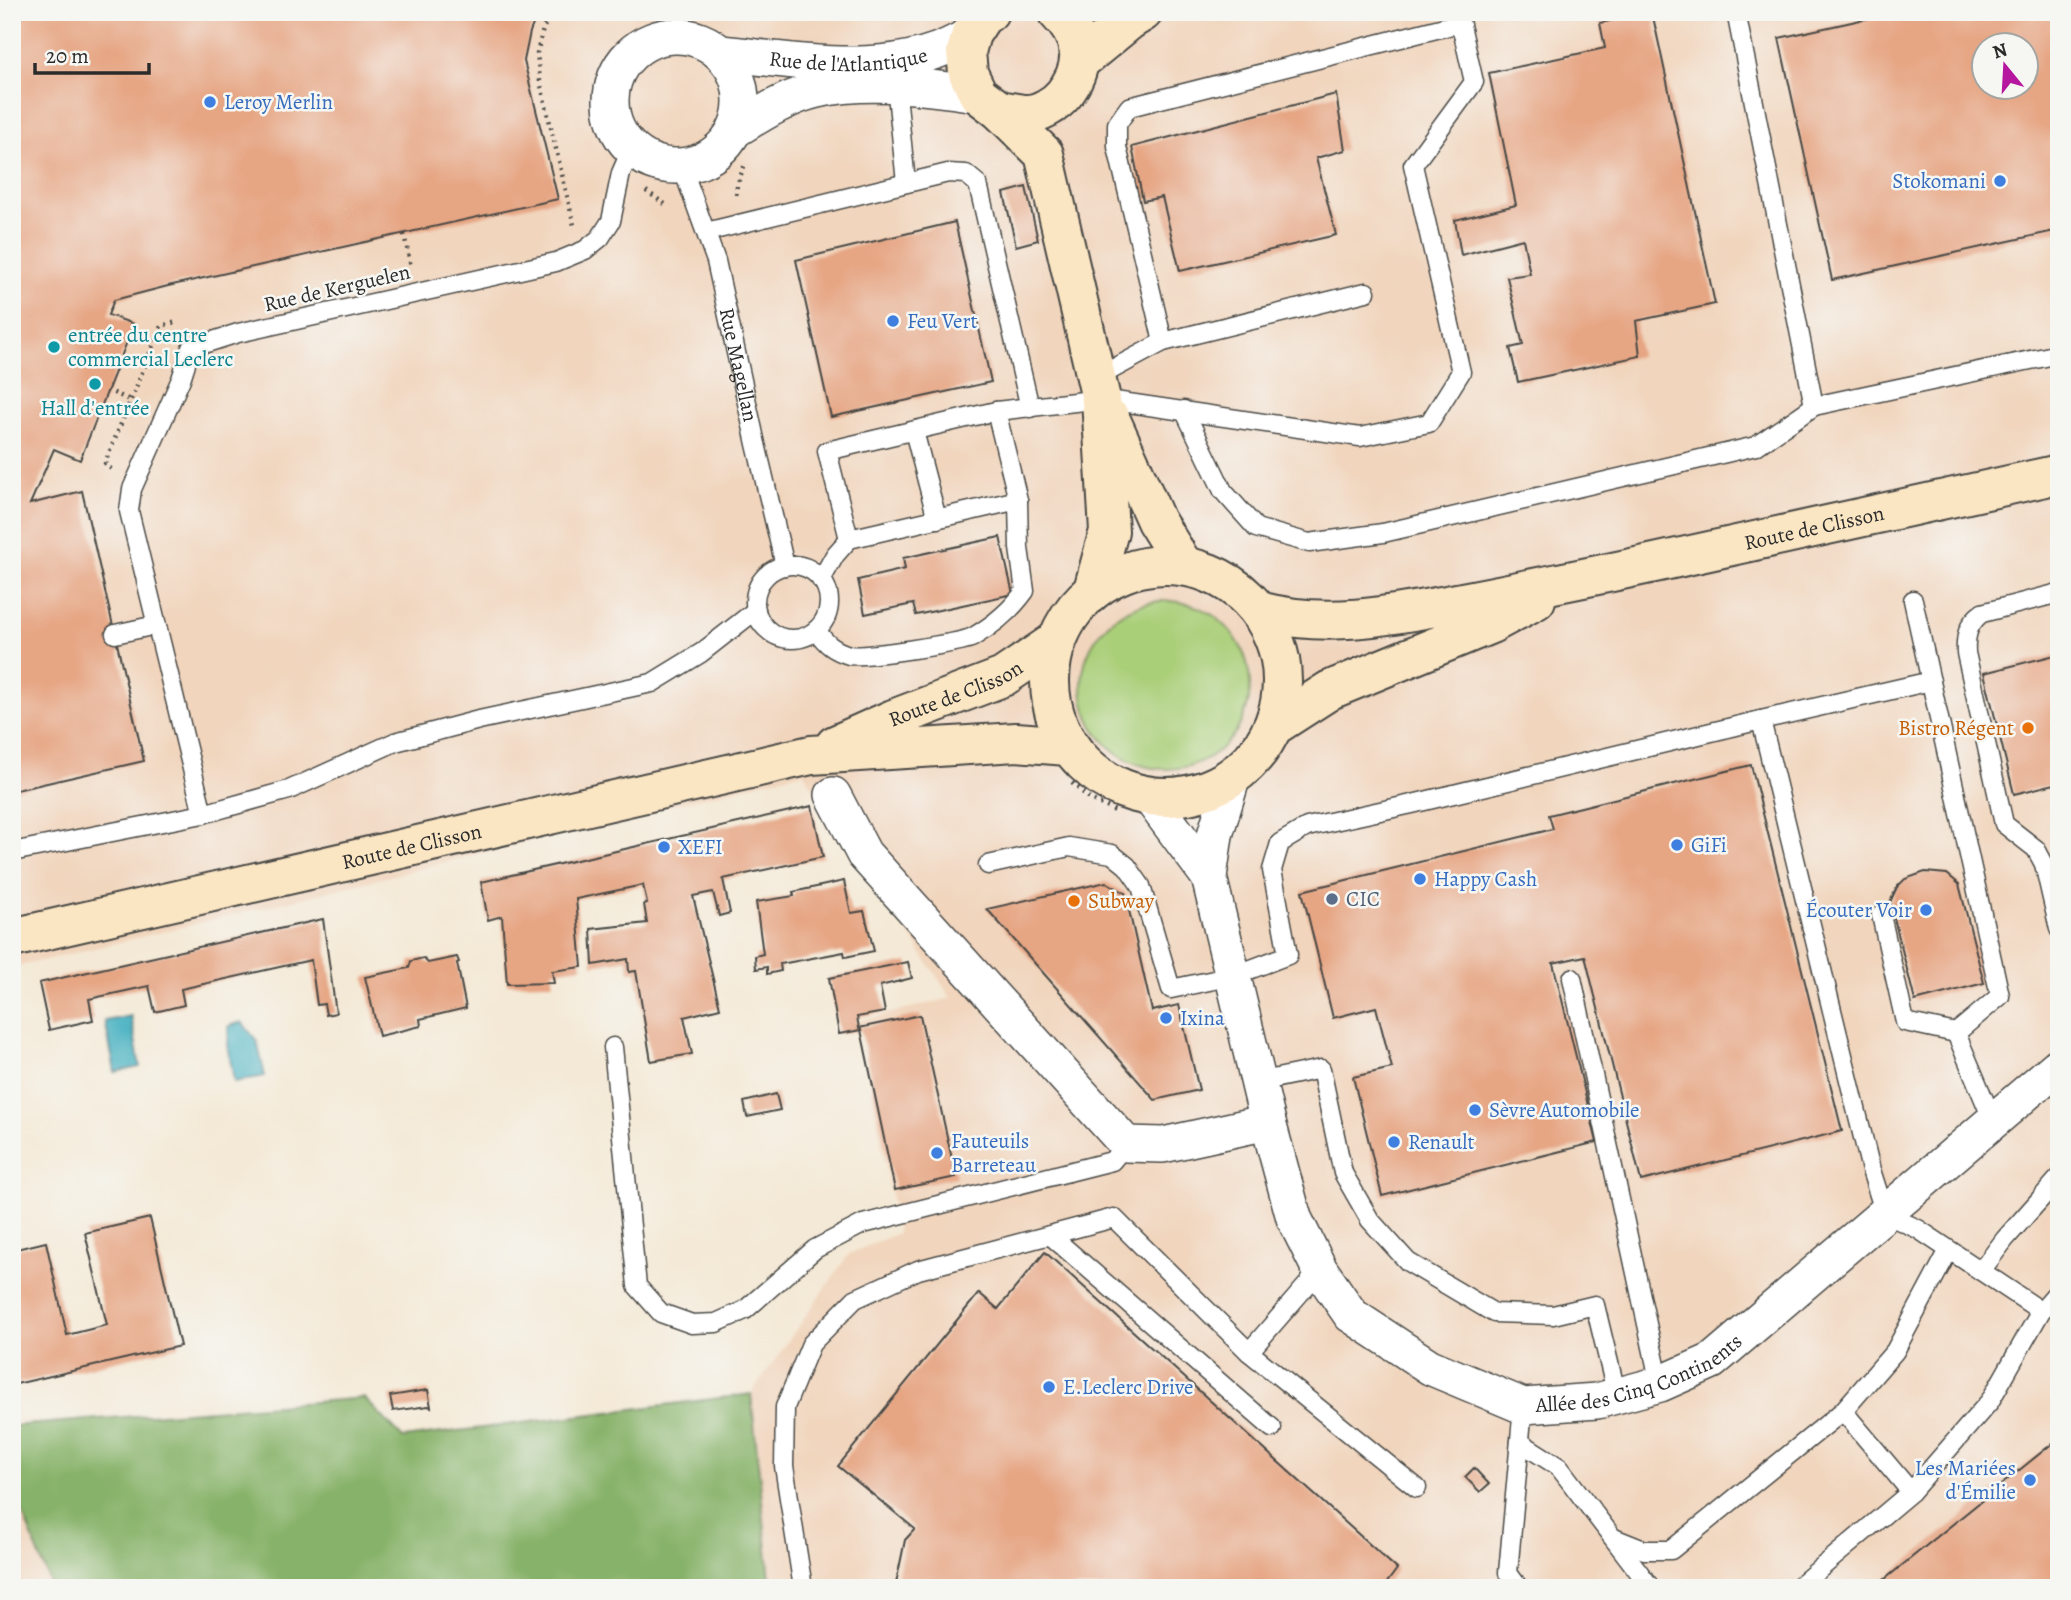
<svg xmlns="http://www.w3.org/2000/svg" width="2071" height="1600" viewBox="0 0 2071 1600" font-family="Alegreya,serif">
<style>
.built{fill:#f1d5bd;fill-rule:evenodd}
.green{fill:#aacf79;stroke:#6a7d52;stroke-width:2}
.forest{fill:#87b269;stroke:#596e4a;stroke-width:2}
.water{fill:#41aebf;stroke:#366c75;stroke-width:2}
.building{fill:#e6a583;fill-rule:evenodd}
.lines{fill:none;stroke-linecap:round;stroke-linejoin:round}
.lane-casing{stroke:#494845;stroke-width:21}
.street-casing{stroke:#494845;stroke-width:38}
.secondary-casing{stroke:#494845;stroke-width:42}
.path{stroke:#494845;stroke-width:4.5;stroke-dasharray:2 5;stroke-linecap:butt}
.lane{stroke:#fff;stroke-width:18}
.street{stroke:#fff;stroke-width:35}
.secondary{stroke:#fbe6c4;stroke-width:38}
.shop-dot{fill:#3f7fe0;stroke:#f6f6f2;stroke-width:2.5}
.culture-dot{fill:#0f9aa8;stroke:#f6f6f2;stroke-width:2.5}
.food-dot{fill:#e8710a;stroke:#f6f6f2;stroke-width:2.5}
.service-dot{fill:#5c6f8a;stroke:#f6f6f2;stroke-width:2.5}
.labels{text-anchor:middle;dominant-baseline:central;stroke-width:5;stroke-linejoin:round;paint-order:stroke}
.street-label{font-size:21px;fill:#2b2b2b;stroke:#f6f6f2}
.shop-label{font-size:21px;fill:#366cbe;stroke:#f6f6f2;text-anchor:start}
.culture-label{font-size:21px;fill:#0d838f;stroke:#f6f6f2;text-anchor:start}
.food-label{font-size:21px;fill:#c56008;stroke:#f6f6f2;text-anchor:end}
.service-label{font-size:21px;fill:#4e5e75;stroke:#f6f6f2;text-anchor:start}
</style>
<rect width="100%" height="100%" fill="#f6f6f2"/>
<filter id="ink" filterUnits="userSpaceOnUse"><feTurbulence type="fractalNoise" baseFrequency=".0143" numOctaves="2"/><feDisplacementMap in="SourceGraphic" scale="14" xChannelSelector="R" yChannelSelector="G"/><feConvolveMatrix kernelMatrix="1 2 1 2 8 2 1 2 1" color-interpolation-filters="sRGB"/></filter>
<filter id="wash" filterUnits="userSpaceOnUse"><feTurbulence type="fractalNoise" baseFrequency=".00686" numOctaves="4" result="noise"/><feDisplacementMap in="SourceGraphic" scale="28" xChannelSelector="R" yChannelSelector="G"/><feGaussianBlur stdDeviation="1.57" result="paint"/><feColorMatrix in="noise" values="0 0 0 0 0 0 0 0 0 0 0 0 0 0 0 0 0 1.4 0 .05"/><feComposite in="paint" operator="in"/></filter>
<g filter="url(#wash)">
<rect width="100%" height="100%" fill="#f4e9d6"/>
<!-- built -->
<g class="built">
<path d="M12,12H2059V1588H771L751,1394L849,1254L898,1233L859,1021L951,998L803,772L298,899L12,968ZM1983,46H2025V88H1983Z"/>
<path d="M12,1486L52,1588H23L12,1585Z"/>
</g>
<!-- green -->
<circle class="green" cx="1166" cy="685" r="84"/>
<!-- forest -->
<path class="forest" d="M751,1394L771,1588H52L12,1486V1426L364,1398L403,1438Z"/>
<!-- water -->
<g class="water">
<path d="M131,1016L140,1067L115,1072L105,1021Z"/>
<path d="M242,1022L257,1041L265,1076L234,1082L228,1047L229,1026Z"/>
</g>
<g id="blocks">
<!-- building -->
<g class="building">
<path d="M12,12H538L530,32L524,61L558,199L168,286L114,300L108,315L134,324L80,460L54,449L30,504L82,491L144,761L12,791Z"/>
<path d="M1652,12L1715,304L1636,321L1640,356L1518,382L1510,348L1523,345L1507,277L1530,274L1523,239L1461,255L1455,220L1516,205L1489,73L1605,48L1600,23Z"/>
<path d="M1897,12H2059V230L1832,280L1779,38ZM1983,46H2026V88H1983Z"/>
<path d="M1336,94L1345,150L1316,158L1336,235L1180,271L1162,197L1143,201L1132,147Z"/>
<path d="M1026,187L1038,240L1016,246L1004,193Z"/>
<path d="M955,222L991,382L831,417L796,260Z"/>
<path d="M1000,537L1013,594L916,615L913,604L865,614L858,580L905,569L903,558Z"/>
<path d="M2059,654V783L2014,794L1984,673Z"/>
<path d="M1751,765L1842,1131L1641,1181L1585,956L1553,963L1597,1142L1382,1196L1353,1077L1392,1068L1376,1007L1333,1018L1302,891L1553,829L1549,815Z"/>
<path d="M812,806L823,857L723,879L730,913L719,916L713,892L693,896L720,1008L684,1017L692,1054L651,1061L636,971L629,972L628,959L593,965L591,929L647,923L644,904L647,903L643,885L576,899L582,967L552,971L554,983L507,984L502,916L488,920L481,882Z"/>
<path d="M1925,872L1947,874L1959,884L1984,983L1915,1001L1890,902L1897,887L1905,879Z"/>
<path d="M844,881L851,913L864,911L874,951L845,957L844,952L786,963L780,964L781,971L767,974V967L756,969L755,956L763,954L756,902L794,896L793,892Z"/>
<path d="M1106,882L1125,893L1152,1011L1179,1005L1199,1090L1155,1100L987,909Z"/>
<path d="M323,919L336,1013L326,1015L324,1004L317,1005L311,960L181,989L184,1005L155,1012L149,986L89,999L93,1020L49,1030L39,983Z"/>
<path d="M457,957L459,962L457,963L466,1008L420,1019L421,1026L379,1036L365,977L409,968L411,961L423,958L428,963Z"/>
<path d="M908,962L912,978L880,986L885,1012L857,1017L859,1028L920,1015L956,1177L895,1190L861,1030L839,1034L829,978Z"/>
<path d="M776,1094L780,1110L747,1117L744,1102Z"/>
<path d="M150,1218L180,1346L12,1385V1250L46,1242L67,1335L107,1325L85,1233Z"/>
<path d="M1045,1252L1397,1569L1383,1588H895L905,1540L915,1529L838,1466L979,1293L998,1309Z"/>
<path d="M428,1390L431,1407L428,1406L393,1411L390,1396Z"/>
<path d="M2059,1438V1588H1874Z"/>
<path d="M1474,1468L1489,1484L1480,1492L1465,1477Z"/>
</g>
</g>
</g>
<g filter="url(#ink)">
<use href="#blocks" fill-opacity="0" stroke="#494845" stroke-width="2"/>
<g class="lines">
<defs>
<g id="lane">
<path d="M1736,12L1814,406L2059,354"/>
<path d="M896,84L906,183"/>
<path id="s1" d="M682,167L716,261L756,444L785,566"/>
<path d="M706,232L948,173L966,174L978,184L1030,408"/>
<path d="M1163,342L1117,147V124L1129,107L1460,23"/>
<path d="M1096,378L1163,342L1366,292"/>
<path d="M1184,410L1223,491L1256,528L1309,543L1383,533L1756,446L1814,406"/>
<path d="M996,411L827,451L849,539L1018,500"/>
<path d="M914,431L937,519"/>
<circle cx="792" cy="602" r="37"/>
<path d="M821,580L835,555L849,539"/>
<path d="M2059,593L1982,613C1968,623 1965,636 1966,653L2004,824L2036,849L2044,864L2059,929"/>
<path d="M1913,600L2000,996L1956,1033L1993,1121"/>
<path d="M816,630C826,644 833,650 849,655C861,658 962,643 973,637C992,626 1012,609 1025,591L1019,548L1018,500L996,411L1101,399L1360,437L1429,423L1461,372L1413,165L1474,82L1458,12"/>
<path d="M115,634L156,625"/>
<path d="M1761,720L1931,681"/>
<path d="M203,814L129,511L132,489L181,379L191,348L238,333L556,262L585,250L600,238L611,221L621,173L631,150"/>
<path d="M12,852L203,814L289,790L395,742L479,720L652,683L701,653L756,610"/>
<path d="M988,865L1069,847L1112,854L1127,866L1141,886L1171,989L1233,976L1288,955L1272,870L1280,843L1307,827L1412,804L1761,720L1871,1170L1885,1214L1918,1229L2041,1311"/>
<path d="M1881,915L1905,1022L1956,1033"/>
<path d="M1572,978L1660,1384"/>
<path d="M613,1047L637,1286L661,1313L692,1324L716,1323L745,1310L815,1249L863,1224L1112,1161L1126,1144"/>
<path d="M1258,1082L1321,1069L1343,1173L1370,1220L1408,1262L1494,1313L1553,1315L1595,1305L1617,1396"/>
<path d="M1050,1235L1272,1428"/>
<path d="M1320,1270L1249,1352L1417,1488"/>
<path d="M1981,1271L2005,1239L2059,1178"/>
<path d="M1843,1411L1911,1492"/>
<path d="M1520,1442L1559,1467L1651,1588"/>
<path d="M1614,1538L1644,1550H1671L1843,1411L1895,1351L1949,1250"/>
<path d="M803,1588L784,1466L785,1407L811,1344L855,1299L918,1270L1114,1218L1249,1352"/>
<path d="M1519,1588L1508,1573L1523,1406"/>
<path d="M1797,1588L1911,1492L1990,1401L2041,1311L2059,1290"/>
</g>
<g id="street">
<circle cx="676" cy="101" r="65"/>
<path id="s2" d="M721,53C802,61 898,81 971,34"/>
<path d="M735,130C761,114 787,97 817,90C870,78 925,87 978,94"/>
<path id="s3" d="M1233,776L1215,835L1209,877L1268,1122L1294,1218L1320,1270L1351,1315L1430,1367L1523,1406L1597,1401L1660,1384L1712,1361L2059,1065"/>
<path d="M833,795L864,854L1126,1144L1163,1145L1268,1122"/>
<path d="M1149,796L1209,877"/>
</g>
<g id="secondary">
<path d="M989,12L982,17L971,34L966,52L968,73L978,94L999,110L1044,154L1101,399L1109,531L1093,590"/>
<path d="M1080,61L1130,20L1143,12"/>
<path d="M999,110C1008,111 1018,114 1026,114C1040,114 1056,104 1064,94C1087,65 1083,38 1057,12"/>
<path d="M1110,418L1156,521L1184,566"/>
<circle cx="1166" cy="681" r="116"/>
<path id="s4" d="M1259,611C1329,630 1399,614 1468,601C1529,589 1590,577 1650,564C1786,534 1923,504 2059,474"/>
<path d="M1274,726L1330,690L1491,624L1536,600"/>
<path id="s5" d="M835,745L893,719L1003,677L1056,641"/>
<path id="s6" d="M12,938L811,755L1016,742L1068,746"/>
</g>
</defs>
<!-- lane casing -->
<use href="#lane" class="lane-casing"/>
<!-- street casing -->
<use href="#street" class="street-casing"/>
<!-- secondary casing -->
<use href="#secondary" class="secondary-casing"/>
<!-- path -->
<g class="path">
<path d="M551,12L543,29L537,53L540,81L574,225"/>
<path d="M646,191L665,204"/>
<path d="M736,195L737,185L745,164"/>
<path d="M404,234L411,267"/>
<path d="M107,390L130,400"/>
<path d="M111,469L105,463L161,326L177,322"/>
<path d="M1072,783L1090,799L1117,812"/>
</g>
<!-- lane -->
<use href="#lane" class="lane"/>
<!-- street -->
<use href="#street" class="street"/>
<!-- secondary -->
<use href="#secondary" class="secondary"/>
</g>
</g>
<!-- markers -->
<g class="shop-dot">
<circle cx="210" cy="102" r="7"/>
<circle cx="2000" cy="181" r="7"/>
<circle cx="893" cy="321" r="7"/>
<circle cx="1677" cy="845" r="7"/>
<circle cx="664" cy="847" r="7"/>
<circle cx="1420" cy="879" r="7"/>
<circle cx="1926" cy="910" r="7"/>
<circle cx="1166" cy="1018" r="7"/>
<circle cx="1475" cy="1110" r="7"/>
<circle cx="1394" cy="1142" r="7"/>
<circle cx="937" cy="1153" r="7"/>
<circle cx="1049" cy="1387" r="7"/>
<circle cx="2030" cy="1480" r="7"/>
</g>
<g class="culture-dot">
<circle cx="54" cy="347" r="7"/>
<circle cx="95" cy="384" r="7"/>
</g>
<g class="food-dot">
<circle cx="2028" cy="728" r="7"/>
<circle cx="1074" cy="901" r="7"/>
</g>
<circle class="service-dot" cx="1332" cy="899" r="7"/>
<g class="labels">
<!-- street labels -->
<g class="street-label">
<text stroke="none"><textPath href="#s2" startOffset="128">Rue de l'Atlantique</textPath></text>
<text transform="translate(337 288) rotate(-13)">Rue de Kerguelen</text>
<text stroke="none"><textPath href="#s1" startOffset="206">Rue Magellan</textPath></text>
<text stroke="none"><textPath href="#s4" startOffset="565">Route de Clisson</textPath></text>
<text stroke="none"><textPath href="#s5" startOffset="131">Route de Clisson</textPath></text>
<text stroke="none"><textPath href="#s6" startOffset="410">Route de Clisson</textPath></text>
<text stroke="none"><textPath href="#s3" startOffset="886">Allée des Cinq Continents</textPath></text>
</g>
<!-- shop labels -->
<g class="shop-label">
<text x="224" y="102">Leroy Merlin</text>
<text x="1986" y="181" text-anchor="end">Stokomani</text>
<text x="907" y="321">Feu Vert</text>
<text x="1691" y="845">GiFi</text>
<text x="678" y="847">XEFI</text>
<text x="1434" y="879">Happy Cash</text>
<text x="1912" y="910" text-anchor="end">Écouter Voir</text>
<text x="1180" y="1018">Ixina</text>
<text x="1489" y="1110">Sèvre Automobile</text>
<text x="951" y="1141">Fauteuils<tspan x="951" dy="24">Barreteau</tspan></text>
<text x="1408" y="1142">Renault</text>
<text x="1063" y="1387">E.Leclerc Drive</text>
<text x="2016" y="1468" text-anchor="end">Les Mariées<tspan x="2016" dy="24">d'Émilie</tspan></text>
</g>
<!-- culture labels -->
<g class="culture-label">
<text x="68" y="335">entrée du centre<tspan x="68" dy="24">commercial Leclerc</tspan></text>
<text x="95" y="408" text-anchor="middle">Hall d'entrée</text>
</g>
<!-- food labels -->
<g class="food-label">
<text x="2014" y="728">Bistro Régent</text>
<text x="1088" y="901" text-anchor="start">Subway</text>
</g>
<!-- service labels -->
<g class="service-label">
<text x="1346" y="899">CIC</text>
</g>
</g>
<!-- margin -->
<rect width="2071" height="1600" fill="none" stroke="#f6f6f2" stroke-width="42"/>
<!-- north arrow -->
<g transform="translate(2005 66) rotate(342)"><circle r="33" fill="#f6f6f2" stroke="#a5a5a2" stroke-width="2"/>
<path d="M0-5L12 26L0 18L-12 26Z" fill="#b5179e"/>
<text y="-10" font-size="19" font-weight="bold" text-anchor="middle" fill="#2b2b2b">N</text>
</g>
<!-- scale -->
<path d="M35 63v10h114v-10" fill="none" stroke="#2b2b2b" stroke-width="3.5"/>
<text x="46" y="63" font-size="21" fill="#2b2b2b" stroke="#f6f6f2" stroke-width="5" paint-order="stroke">20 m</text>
</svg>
